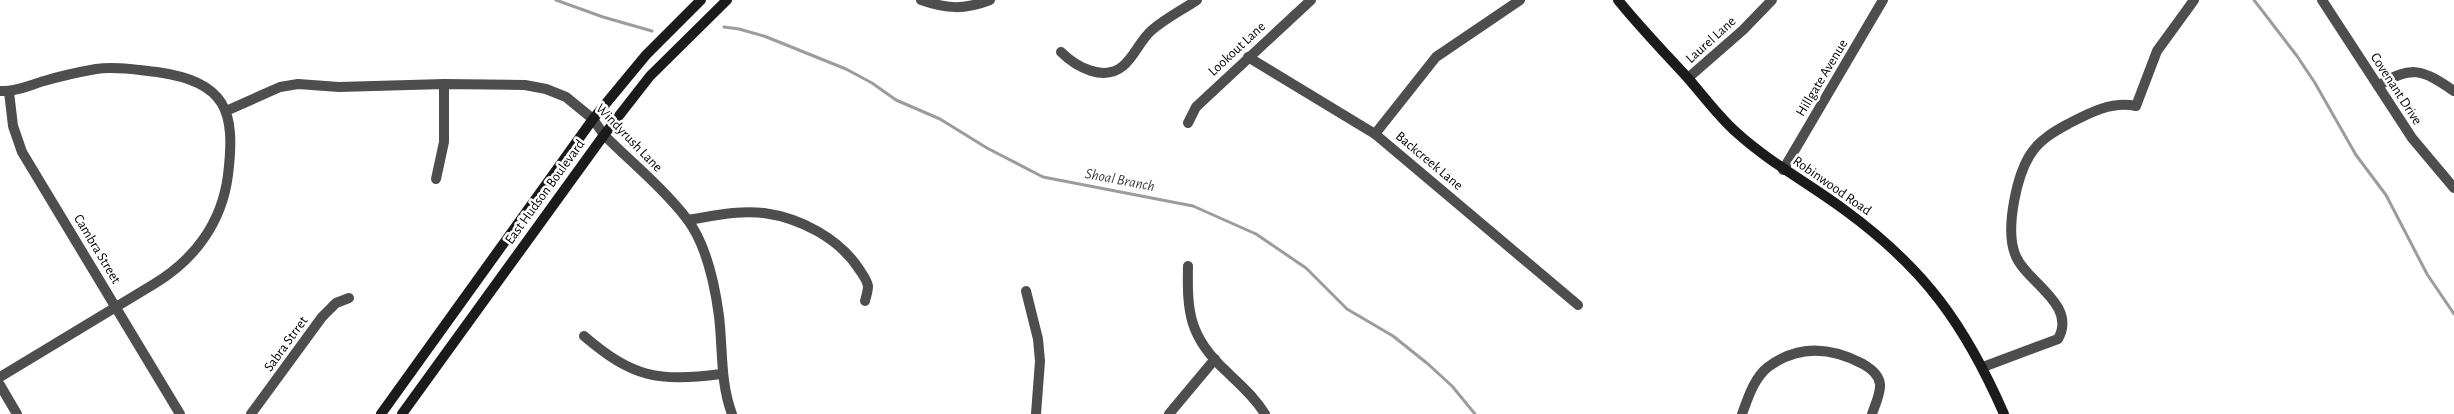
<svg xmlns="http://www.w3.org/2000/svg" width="2454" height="414" viewBox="0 0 2454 414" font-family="'Alegreya Sans',sans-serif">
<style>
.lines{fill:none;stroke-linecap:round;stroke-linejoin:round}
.stream{stroke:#9c9c9c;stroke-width:3}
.minor{stroke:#4e4e4e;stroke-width:10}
.tertiary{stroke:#4e4e4e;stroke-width:10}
.secondary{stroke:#1b1b1b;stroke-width:10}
.labels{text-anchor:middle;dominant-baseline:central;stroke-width:5;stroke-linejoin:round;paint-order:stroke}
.street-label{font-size:14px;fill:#000;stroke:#fff}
.water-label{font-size:15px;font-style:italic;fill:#3d3d3d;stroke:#fff}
</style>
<rect width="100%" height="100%" fill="#fff"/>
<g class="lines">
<!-- stream -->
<g class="stream">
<path d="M556,0L603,17L652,31"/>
<path d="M2254,0L2297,56L2315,83L2356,155L2386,195L2427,274L2454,314"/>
<path d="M724,27L739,29L764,36L846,69L872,83L896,100L940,119L987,148L1043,177L1193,206L1256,234L1306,268L1347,309L1393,336L1428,364L1452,386L1475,414"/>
</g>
<!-- minor -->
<g class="minor">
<path d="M921,0C947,9 964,10 990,0"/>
<path d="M2322,0L2412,138L2454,188"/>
<path d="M1061,52C1076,67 1104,82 1123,66C1135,56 1140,40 1152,30C1166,18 1182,10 1197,0"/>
<path d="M1248,57L1375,134L1578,305"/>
<path d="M2378,86C2412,64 2423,70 2454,91"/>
<path d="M0,91C15,92 30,85 44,81C61,76 79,72 96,69C116,66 137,70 157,72C226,82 236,110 228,175C222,223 194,260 154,284L0,377"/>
<path d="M9,92L13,126L22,152L180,414"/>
<path d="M226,111L280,87L298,84L339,87L444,84L525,85L546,89L566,97L593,119L604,135C631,162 663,188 687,219C706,244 715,286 719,316C723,350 720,382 732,414"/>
<path d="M1188,123L1196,107L1311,0"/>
<path d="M1375,134L1436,57L1520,0"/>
<path d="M1783,170L1883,0"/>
<path d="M436,179L444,142V84"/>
<path d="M688,220C713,216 738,210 764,213C800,218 839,238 859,269C863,275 867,280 868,286C868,291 866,297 865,301"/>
<path d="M1188,266C1187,312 1189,337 1226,371C1240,385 1254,396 1265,414"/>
<path d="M1026,291L1038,339L1040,361L1036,414"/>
<path d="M584,336C633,378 658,382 721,374"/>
<path d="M1983,367L2058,339C2078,304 2025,282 2015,254C2005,228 2017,173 2032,152C2041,139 2055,131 2068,124C2089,113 2111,101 2136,106L2157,51L2194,0"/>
<path d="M0,385L17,414"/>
<path d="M251,414L322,317L336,303L349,298"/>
<path d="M1169,414L1215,359"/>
<path d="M1742,414C1748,398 1754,378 1768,367C1799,344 1831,347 1863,364C1870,368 1879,375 1880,384C1881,393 1875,405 1872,414"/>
</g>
<!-- tertiary -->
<path class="tertiary" d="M1688,78L1743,30L1772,0"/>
<!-- secondary -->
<g class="secondary">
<path d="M1618,0C1639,26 1663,51 1686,76C1703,95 1717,115 1736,132C1770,163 1810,184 1846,211C1925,269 1965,325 2004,414"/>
<path d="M381,414L593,119L646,55L701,0"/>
<path d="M402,414L604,135L650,76L727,0"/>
</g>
</g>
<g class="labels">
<!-- street labels -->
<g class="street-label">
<text transform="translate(1711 40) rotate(-42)">Laurel Lane</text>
<text transform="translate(1237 49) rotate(-43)">Lookout Lane</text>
<text transform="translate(1822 78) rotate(-59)">Hillgate Avenue</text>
<text transform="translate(2396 89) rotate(57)">Covenant Drive</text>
<text transform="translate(629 138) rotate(46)">Windyrush Lane</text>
<text transform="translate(1429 161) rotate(40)">Backcreek Lane</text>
<text transform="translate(1832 186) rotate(35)">Robinwood Road</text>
<text transform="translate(545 192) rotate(-54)">East Hudson Boulevard</text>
<text transform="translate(97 249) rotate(59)">Cambra Street</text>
<text transform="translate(286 344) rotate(-54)">Sabra Strret</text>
</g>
<!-- water labels -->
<g class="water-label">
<text transform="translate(1120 180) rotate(11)">Shoal Branch</text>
</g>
</g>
</svg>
